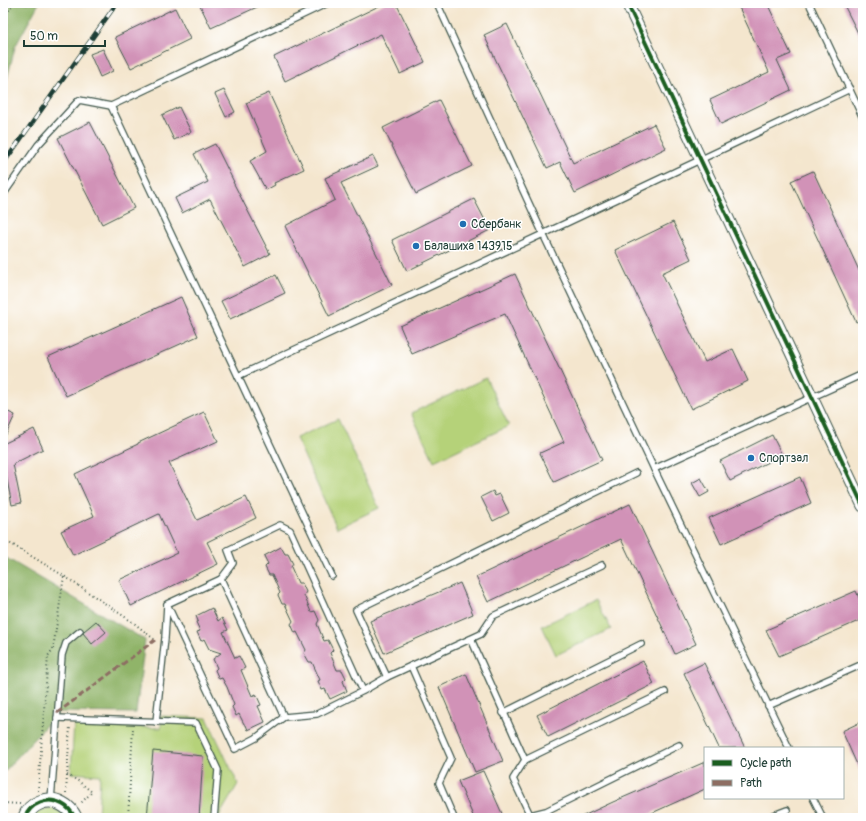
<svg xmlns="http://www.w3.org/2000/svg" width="866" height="821" viewBox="0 0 866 821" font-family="Pangolin,sans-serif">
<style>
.green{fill:#b5d279;stroke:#6a8856}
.forest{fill:#90b469;stroke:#58784e}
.building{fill:#d192b7}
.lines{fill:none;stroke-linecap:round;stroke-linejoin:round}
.service-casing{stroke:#3f564b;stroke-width:8}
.minor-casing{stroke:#3f564b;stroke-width:13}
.tertiary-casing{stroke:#3f564b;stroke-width:16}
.path{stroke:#3f564b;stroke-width:2;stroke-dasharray:1 3;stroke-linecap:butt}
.service{stroke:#fff;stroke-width:5.5}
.minor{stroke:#fff;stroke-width:11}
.tertiary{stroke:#fff;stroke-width:14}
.rail-casing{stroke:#1f3d34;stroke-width:4.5}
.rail{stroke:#fff;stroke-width:3;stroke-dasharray:9;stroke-linecap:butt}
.quiet{stroke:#8d6e63;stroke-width:3;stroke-dasharray:6 3;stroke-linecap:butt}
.cycleway-casing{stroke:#fff;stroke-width:6}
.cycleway{stroke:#1b5e20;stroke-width:4}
.poi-dot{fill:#1f6fb2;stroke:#fff;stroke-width:1.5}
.labels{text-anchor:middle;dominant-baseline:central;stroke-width:3;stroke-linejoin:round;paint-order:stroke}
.poi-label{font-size:12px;fill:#1f3d34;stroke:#fff;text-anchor:start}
</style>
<rect width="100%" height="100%" fill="#fff"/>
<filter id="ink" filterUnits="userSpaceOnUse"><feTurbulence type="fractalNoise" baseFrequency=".025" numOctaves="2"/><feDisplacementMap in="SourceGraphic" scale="8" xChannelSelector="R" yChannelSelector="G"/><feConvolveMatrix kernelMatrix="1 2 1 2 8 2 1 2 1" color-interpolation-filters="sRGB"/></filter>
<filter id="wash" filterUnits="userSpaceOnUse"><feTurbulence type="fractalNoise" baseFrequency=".012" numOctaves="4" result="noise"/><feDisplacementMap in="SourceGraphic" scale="16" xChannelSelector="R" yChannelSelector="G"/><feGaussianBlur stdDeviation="0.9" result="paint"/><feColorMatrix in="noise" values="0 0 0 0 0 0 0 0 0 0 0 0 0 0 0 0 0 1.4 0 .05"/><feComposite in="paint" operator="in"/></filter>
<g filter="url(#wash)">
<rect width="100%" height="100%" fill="#f4e6ce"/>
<!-- green -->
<g class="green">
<path d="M486,378L509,426L434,461L411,413Z"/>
<path d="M338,419L379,508L337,528L296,438Z"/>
<path d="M596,600L611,629L556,655L542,626Z"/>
<path d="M161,716L207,718L238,784L218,818H98L100,775L71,773L74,724L161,728Z"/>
<path d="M50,808C58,809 62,812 67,818H32C37,811 41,809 50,808Z"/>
</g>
<!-- forest -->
<g class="forest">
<path d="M3,3H39L15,47L7,79L3,85Z"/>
<path d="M3,556L8,559L145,640L136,713L58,712L3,773Z"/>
</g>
<g id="blocks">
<!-- building -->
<g class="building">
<path d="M199,3H266L211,28Z"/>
<path d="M385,3H396L425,62L400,74L381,34L285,81L274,57Z"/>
<path d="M737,3H767L791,54L777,60L791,90L721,124L710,100L769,72Z"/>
<path d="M843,3H863V43Z"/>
<path d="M175,8L190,39L131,68L115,37Z"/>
<path d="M507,24L573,163L654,124L666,148L575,193L560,162L547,168L484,35Z"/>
<path d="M103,49L113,71L100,77L90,54Z"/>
<path d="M224,90L235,112L226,117L215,94Z"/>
<path d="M269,93L304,169L274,183L275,185L266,190L250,161L267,151L246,103Z"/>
<path d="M439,100L472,166L416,194L383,128Z"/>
<path d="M179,107L191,132L174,140L162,115Z"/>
<path d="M90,122L134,208L102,224L58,138Z"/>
<path d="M215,144L234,182H233L270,254L245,267L210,199L182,213L175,198L208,182L194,154Z"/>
<path d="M373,156L378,166L341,183L392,285L329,316L285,226L335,200L325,178Z"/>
<path d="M813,171L863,279V319L856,322L791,181Z"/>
<path d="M474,199L490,230L407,271L392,240Z"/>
<path d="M673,222L691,259L662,273L705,362L733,349L748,381L691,409L615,250Z"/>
<path d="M515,274L602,460L554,482L540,453L564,442L505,314L412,354L400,326Z"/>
<path d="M276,275L285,293L230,319L221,301Z"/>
<path d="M181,297L198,336L66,396L48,357Z"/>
<path d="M6,411L15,415L3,441V417Z"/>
<path d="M204,412L218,441L169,463L197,520L246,497L256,518L207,542L218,564L131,606L119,580L177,553L159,514L73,555L61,531L94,516L75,474L138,444V443Z"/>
<path d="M34,429L43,449L13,464L21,503L12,505L3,459V444Z"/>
<path d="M772,435L782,455L730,481L720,461Z"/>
<path d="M800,477L811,503L721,544L709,518Z"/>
<path d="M701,478L709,492L700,497L692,483Z"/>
<path d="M493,491L495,496L500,494L509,513L493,521L481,497Z"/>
<path d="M630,504L696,644L675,654L621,539L488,602L476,577Z"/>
<path d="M281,547L285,554H288L293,564L291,567L298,583H302L306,592L304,595L311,612L315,611L319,620L317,624L324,641L328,640L333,650L330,653L337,670H342L346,678L343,681L347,691L330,699L325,689L322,690L318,681L320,680L312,662H309L304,653L306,650L297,632L295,633L291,624L293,621L285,604H282L278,595L280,593L272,575H269L265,567L268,564L264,556Z"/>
<path d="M460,583L473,614L384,653L370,621Z"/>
<path d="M856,591L863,607V619L779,656L766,630Z"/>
<path d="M212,608L218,621L222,618L228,630L223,632L235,658L239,656L245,668L241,670L252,696L256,694L261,705L258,706L265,722L248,730L246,725L244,724L239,714L236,716L232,707L234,705L227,687L222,678L219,679L215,670L217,668L213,659L221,653L209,649L204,639L201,641L197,632L200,631L196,622L198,621L196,616Z"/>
<path d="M96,621L106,632L92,644L83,633L84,631Z"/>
<path d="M643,661L654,684L548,737L537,715Z"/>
<path d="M704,663L745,748H719L684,673Z"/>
<path d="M466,674L503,761L475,772L439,687Z"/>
<path d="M863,721V778L842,731Z"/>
<path d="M153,751L203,756L199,818H147Z"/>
<path d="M705,762V789L641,818H579L613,802Z"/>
<path d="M483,771L504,818H474L458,781Z"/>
</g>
</g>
</g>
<g filter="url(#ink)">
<use href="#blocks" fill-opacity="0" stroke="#3f564b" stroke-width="1"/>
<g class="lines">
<defs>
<g id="service">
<path d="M328,3L111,106L332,576"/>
<path d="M437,3L543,234L654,469L789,748"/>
<path d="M809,3L863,118"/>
<path d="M3,195L38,145L79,100L111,106"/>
<path d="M238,376L543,234L850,89"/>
<path d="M654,469L863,374"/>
<path d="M221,579L284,717"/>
<path d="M471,639L525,760L513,779L530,815L529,818"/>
<path d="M411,666L481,634L493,616L602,565"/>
<path d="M363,691L290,530L280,525L228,550L233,563L221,579L167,604L235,749L256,738L284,717L317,714L363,691L387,677"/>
<path d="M768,706L863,664"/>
<path d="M503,713L641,644"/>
<path d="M57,718L196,723L218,770L214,818"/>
<path d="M156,722L165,638L167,605"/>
<path d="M525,760L665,692"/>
<path d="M813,798L823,818"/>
<path d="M51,800L62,655L66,643L80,631"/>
<path d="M530,815L546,811L679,745"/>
<path d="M454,818L439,783L451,758L411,666L387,677L356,610L636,473"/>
<path d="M766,818L787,810"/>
</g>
<path id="minor" d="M627,3L863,506"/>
<path id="tertiary" d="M25,818C30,803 48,796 62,804C68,807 72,812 75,818"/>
</defs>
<!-- service casing -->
<use href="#service" class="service-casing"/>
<!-- minor casing -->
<use href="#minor" class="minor-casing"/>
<!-- tertiary casing -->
<use href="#tertiary" class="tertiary-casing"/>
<!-- path -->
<g class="path">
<path d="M3,21L13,3"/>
<path d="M3,540L13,545L64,576L134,623L155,640"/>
<path d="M67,775L77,780L92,792L80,804"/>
<path d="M38,791L48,656L53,649L64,576"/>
<path d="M66,793L70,726"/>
<path d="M3,803L20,804"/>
<path d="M128,818L133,728"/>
</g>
<!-- service -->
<use href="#service" class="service"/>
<!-- minor -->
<use href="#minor" class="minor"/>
<!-- tertiary -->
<use href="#tertiary" class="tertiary"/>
<defs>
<path id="rail" d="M3,164L117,3"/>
</defs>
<!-- rail casing -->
<use href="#rail" class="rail-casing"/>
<!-- rail -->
<use href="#rail" class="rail"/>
<!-- quiet -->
<path class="quiet" d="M57,713L155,640"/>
<defs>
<g id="cycleway">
<path d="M627,3L863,506"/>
<path d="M25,818C30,803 48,796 62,804C68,807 72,812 75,818"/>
</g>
</defs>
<!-- cycleway casing -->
<use href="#cycleway" class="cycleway-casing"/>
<!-- cycleway -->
<use href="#cycleway" class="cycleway"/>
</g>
</g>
<!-- markers -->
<g class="poi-dot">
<circle cx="463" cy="224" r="4"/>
<circle cx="416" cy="246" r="4"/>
<circle cx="751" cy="458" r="4"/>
</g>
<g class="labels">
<!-- poi labels -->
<g class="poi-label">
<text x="471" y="224">Сбербанк</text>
<text x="424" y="246">Балашиха 143915</text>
<text x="759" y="458">Спортзал</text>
</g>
</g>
<!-- margin -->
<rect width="866" height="821" fill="none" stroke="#fff" stroke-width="16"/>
<!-- legend -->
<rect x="704" y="747" width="140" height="52" fill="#ffffff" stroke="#a5b1ae"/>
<rect x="712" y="760" width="20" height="6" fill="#1b5e20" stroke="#a5b1ae"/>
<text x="740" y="767" font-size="12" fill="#1f3d34">Cycle path</text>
<rect x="712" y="780" width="20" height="6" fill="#8d6e63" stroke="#a5b1ae"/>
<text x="740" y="787" font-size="12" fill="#1f3d34">Path</text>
<!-- scale -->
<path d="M24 40v6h81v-6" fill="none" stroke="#1f3d34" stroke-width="2"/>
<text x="30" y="40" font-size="12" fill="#1f3d34" stroke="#ffffff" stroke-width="3" paint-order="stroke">50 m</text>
</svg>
